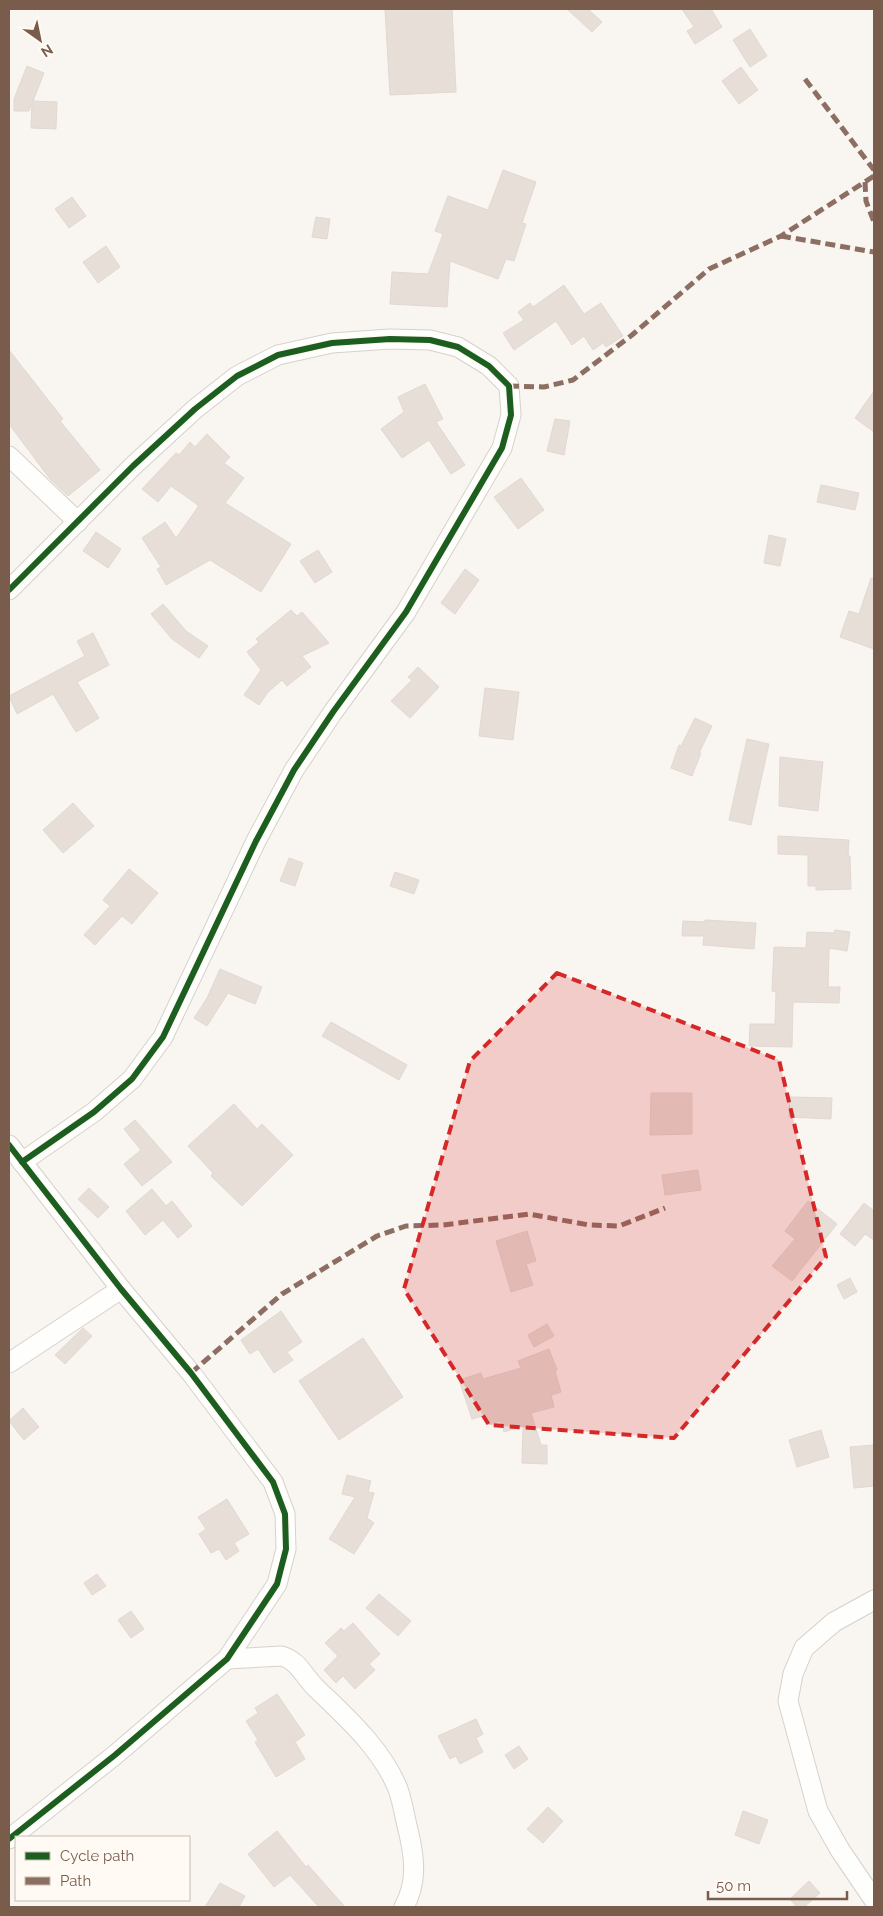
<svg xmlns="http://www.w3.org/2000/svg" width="883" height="1916" viewBox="0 0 883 1916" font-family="Raleway,sans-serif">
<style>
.building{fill:#e6ded7;stroke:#e2d8d2}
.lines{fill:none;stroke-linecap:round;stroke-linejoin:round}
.minor-casing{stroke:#d7d1cb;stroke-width:21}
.minor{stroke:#fefefd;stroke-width:19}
.quiet{stroke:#8d6e63;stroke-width:5;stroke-dasharray:10 5;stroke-linecap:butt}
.cycleway-casing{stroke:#fffaf3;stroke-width:9}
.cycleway{stroke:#1b5e20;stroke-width:6}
.marked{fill:#d62828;fill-opacity:0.2;stroke:#d62828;stroke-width:4;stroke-dasharray:10 6;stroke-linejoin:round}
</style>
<rect width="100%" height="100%" fill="#f9f5f0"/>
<!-- building -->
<g class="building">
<path d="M385,9H452L456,92L390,95Z"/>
<path d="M567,9H588L602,22L592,32Z"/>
<path d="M682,9H711L722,27L695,44L687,31L694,27Z"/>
<path d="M750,29L767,56L750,67L733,40Z"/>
<path d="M27,66L44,73L33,101L57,102L56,129L31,128L32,102L29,111H14V99Z"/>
<path d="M741,67L758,90L739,104L722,81Z"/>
<path d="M503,170L536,182L522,223L526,224L514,261L506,259L498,279L450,261L447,307L390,304L392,272L428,274L443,234L435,231L448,196L488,210Z"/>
<path d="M72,197L86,216L69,228L55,209Z"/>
<path d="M316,217L330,219L327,239L312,237Z"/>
<path d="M106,246L120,267L98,283L83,262Z"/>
<path d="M564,285L584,314L601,303L623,336L606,347L603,343L593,350L584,336L572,345L556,321L514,350L503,333L524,320L518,312L530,303L533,307Z"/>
<path d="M9,350L63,419L60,421L100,470L68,496L50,479L9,424Z"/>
<path d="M425,384L443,419L436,422L465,465L451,474L429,440L402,458L381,429L404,412L398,397Z"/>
<path d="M874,391V432L855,418Z"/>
<path d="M555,419L570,421L564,455L547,451Z"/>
<path d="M207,434L230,457L224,463L244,478L225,503L291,544L261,592L210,560L166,585L157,569L161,567L142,538L165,522L176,538L198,507V505L171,486L158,502L142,489L176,453L179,455L190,442L195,447Z"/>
<path d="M521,478L544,510L518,529L494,497Z"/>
<path d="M821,485L859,493L855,510L817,502Z"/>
<path d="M96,532L121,549L108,568L83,551Z"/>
<path d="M769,535L786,539L780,566L764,563Z"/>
<path d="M318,550L332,572L315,583L300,561Z"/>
<path d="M465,569L479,580L455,614L441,603Z"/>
<path d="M871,578H874V649L840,637L849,611L859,614Z"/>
<path d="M163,604L186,631L208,646L199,658L172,639L151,614Z"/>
<path d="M291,610L297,616L302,612L329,643L302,656L311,667L287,686L282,680L268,692L259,705L244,695L261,670L247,652L259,642L256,639Z"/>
<path d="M93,633L109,665L77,682L99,718L76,732L53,694L17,714L9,696L85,656L77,641Z"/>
<path d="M418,667L439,687L410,718L391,701L412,680L408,677Z"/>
<path d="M485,688L519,692L513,740L479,736Z"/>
<path d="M695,718L712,726L699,753H701L692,776L671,768L679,745L681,746Z"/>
<path d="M747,739L769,744L751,825L729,820Z"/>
<path d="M780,757L823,762L818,811L779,806Z"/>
<path d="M73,803L94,826L63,853L43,830Z"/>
<path d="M778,836L849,840L848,856H850L851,889L816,890V886H808V855L778,854Z"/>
<path d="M289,858L303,863L295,886L280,881Z"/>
<path d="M129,869L158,893L132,924L122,916L95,945L84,935L110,906L103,900Z"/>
<path d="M395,872L419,880L414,894L390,886Z"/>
<path d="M705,920L756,923L754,949L703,945L704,936H682L683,921L705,922Z"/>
<path d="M835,930L850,932L847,951L829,948L828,987H840L839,1003L793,1002L792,1047L749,1046L750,1024H775L776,992L772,991L774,947L806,948L807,932L834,933Z"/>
<path d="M220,969L262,987L255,1004L228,993L207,1026L194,1018L207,998Z"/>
<path d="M331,1022L407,1065L399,1080L322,1036Z"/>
<path d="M651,1093H692V1134L650,1135Z"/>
<path d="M790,1097L832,1098L831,1119L789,1117Z"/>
<path d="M234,1104L257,1129L262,1124L293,1155L242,1206L211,1176L213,1173L188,1146Z"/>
<path d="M135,1120L172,1162L142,1186L124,1164L141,1150L124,1129Z"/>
<path d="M698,1170L701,1190L665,1195L662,1175Z"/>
<path d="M89,1188L109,1207L98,1218L78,1199Z"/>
<path d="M152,1189L166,1206L172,1201L192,1226L178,1238L163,1220L145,1235L126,1211Z"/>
<path d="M808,1201L837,1224L792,1281L772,1266L795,1239L785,1231Z"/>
<path d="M864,1203L874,1211V1240L865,1234L855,1246L840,1234Z"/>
<path d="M527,1231L536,1261L526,1264L533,1285L511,1292L496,1241Z"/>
<path d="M850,1278L857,1292L844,1299L837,1285Z"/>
<path d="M281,1311L302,1342L287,1352L293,1360L274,1373L258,1349L250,1354L241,1340Z"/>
<path d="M547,1324L554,1336L534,1347L528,1335Z"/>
<path d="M83,1328L92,1336L65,1364L55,1355Z"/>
<path d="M363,1338L403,1397L339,1440L299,1381Z"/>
<path d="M549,1349L557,1370L555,1371L561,1392L551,1395L554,1407L531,1413L541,1445H547V1464L522,1463L523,1426L504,1432L501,1421L488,1424L486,1415L472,1419L459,1380L481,1373L483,1379L521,1368L518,1361Z"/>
<path d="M23,1408L39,1427L24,1440L9,1421Z"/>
<path d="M821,1430L829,1457L797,1467L789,1440Z"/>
<path d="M874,1445V1486L854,1488L850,1447Z"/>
<path d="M347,1475L371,1481L368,1492L374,1493L367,1518L374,1523L354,1554L329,1539L355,1497L342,1494Z"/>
<path d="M227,1499L249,1534L234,1543L239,1551L226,1560L219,1549L211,1553L199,1534L206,1529L198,1517Z"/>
<path d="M97,1574L106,1586L92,1595L84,1583Z"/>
<path d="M379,1594L411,1621L398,1636L366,1608Z"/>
<path d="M131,1611L144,1629L131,1638L118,1620Z"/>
<path d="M353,1623L380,1654L369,1664L375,1670L355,1689L343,1676L336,1683L324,1670L338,1656L325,1643L341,1628L344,1631Z"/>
<path d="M277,1694L305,1735L295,1742L305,1759L276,1777L255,1742L258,1740L246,1721L258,1713L255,1708Z"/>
<path d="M476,1719L483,1734L476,1738L483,1752L460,1764L456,1756L450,1759L438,1736Z"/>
<path d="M519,1746L528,1759L514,1769L505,1755Z"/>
<path d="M548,1807L563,1821L543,1843L527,1829Z"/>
<path d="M743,1811L768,1820L759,1844L735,1835Z"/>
<path d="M277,1831L306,1867L308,1865L345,1907H319L290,1875L274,1887L248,1854Z"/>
<path d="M809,1881L820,1893L804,1907H797L790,1899Z"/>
<path d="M220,1883L245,1896L239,1907H205Z"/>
</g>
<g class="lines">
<defs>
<g id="minor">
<path d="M9,456L78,522"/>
<path d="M9,590L133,466L195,409L237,376L278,355L332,343L390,339L430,340L458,347L489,366L509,386L511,415L502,448L406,612L333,712L294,770L256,841L163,1037L132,1079L94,1112L22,1162"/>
<path d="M9,1145L121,1289L191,1373L273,1482L285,1514L286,1549L277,1584L227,1659L115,1755L9,1839"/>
<path d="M9,1363L121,1289"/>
<path d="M874,1600L834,1622L804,1648L793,1674L788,1701L818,1811L840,1850L874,1900"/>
<path d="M227,1659L282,1656C299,1661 304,1677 317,1689C347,1718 382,1749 398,1789C403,1803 405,1819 409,1834C415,1860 417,1883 404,1907"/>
</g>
</defs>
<!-- minor casing -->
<use href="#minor" class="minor-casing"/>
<!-- minor -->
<use href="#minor" class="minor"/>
<!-- quiet -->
<g class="quiet">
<path d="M805,79L874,170"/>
<path d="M865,182L866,201L874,222"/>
<path d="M781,236L874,252"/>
<path d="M509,386L544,387L573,380L632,335L709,269L781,236L874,176"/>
<path d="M191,1373L282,1294L377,1236L406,1226L443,1225L529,1214L589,1225L619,1226L665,1208"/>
</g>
<defs>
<g id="cycleway">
<path d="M9,590L133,466L195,409L237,376L278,355L332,343L390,339L430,340L458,347L489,366L509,386L511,415L502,448L406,612L333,712L294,770L256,841L163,1037L132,1079L94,1112L22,1162"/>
<path d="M9,1145L121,1289L191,1373L273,1482L285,1514L286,1549L277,1584L227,1659L115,1755L9,1839"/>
</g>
</defs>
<!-- cycleway casing -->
<use href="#cycleway" class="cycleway-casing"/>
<!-- cycleway -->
<use href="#cycleway" class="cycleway"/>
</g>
<!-- marked area -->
<path class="marked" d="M557,973L779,1060L826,1257L674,1438L489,1425L404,1289L470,1061Z"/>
<!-- border -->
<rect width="883" height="1916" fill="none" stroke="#7a5c4d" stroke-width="20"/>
<!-- legend -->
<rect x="15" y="1836" width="175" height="65" fill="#fffaf3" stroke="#cabbb1"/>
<rect x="25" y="1852" width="25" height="8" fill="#1b5e20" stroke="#cabbb1"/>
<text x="60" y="1861" font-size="15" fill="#7a5c4d">Cycle path</text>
<rect x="25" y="1877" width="25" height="8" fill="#8d6e63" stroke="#cabbb1"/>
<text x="60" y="1886" font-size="15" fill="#7a5c4d">Path</text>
<!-- north arrow -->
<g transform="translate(40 40) rotate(147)" stroke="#fffaf3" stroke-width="4" paint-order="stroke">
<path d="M0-4L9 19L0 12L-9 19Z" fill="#7a5c4d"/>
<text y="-8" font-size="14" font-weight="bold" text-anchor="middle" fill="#7a5c4d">N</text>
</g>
<!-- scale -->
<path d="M708 1891v8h139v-8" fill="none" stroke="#7a5c4d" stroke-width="2.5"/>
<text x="716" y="1891" font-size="15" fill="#7a5c4d" stroke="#fffaf3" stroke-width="4" paint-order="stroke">50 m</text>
</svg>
